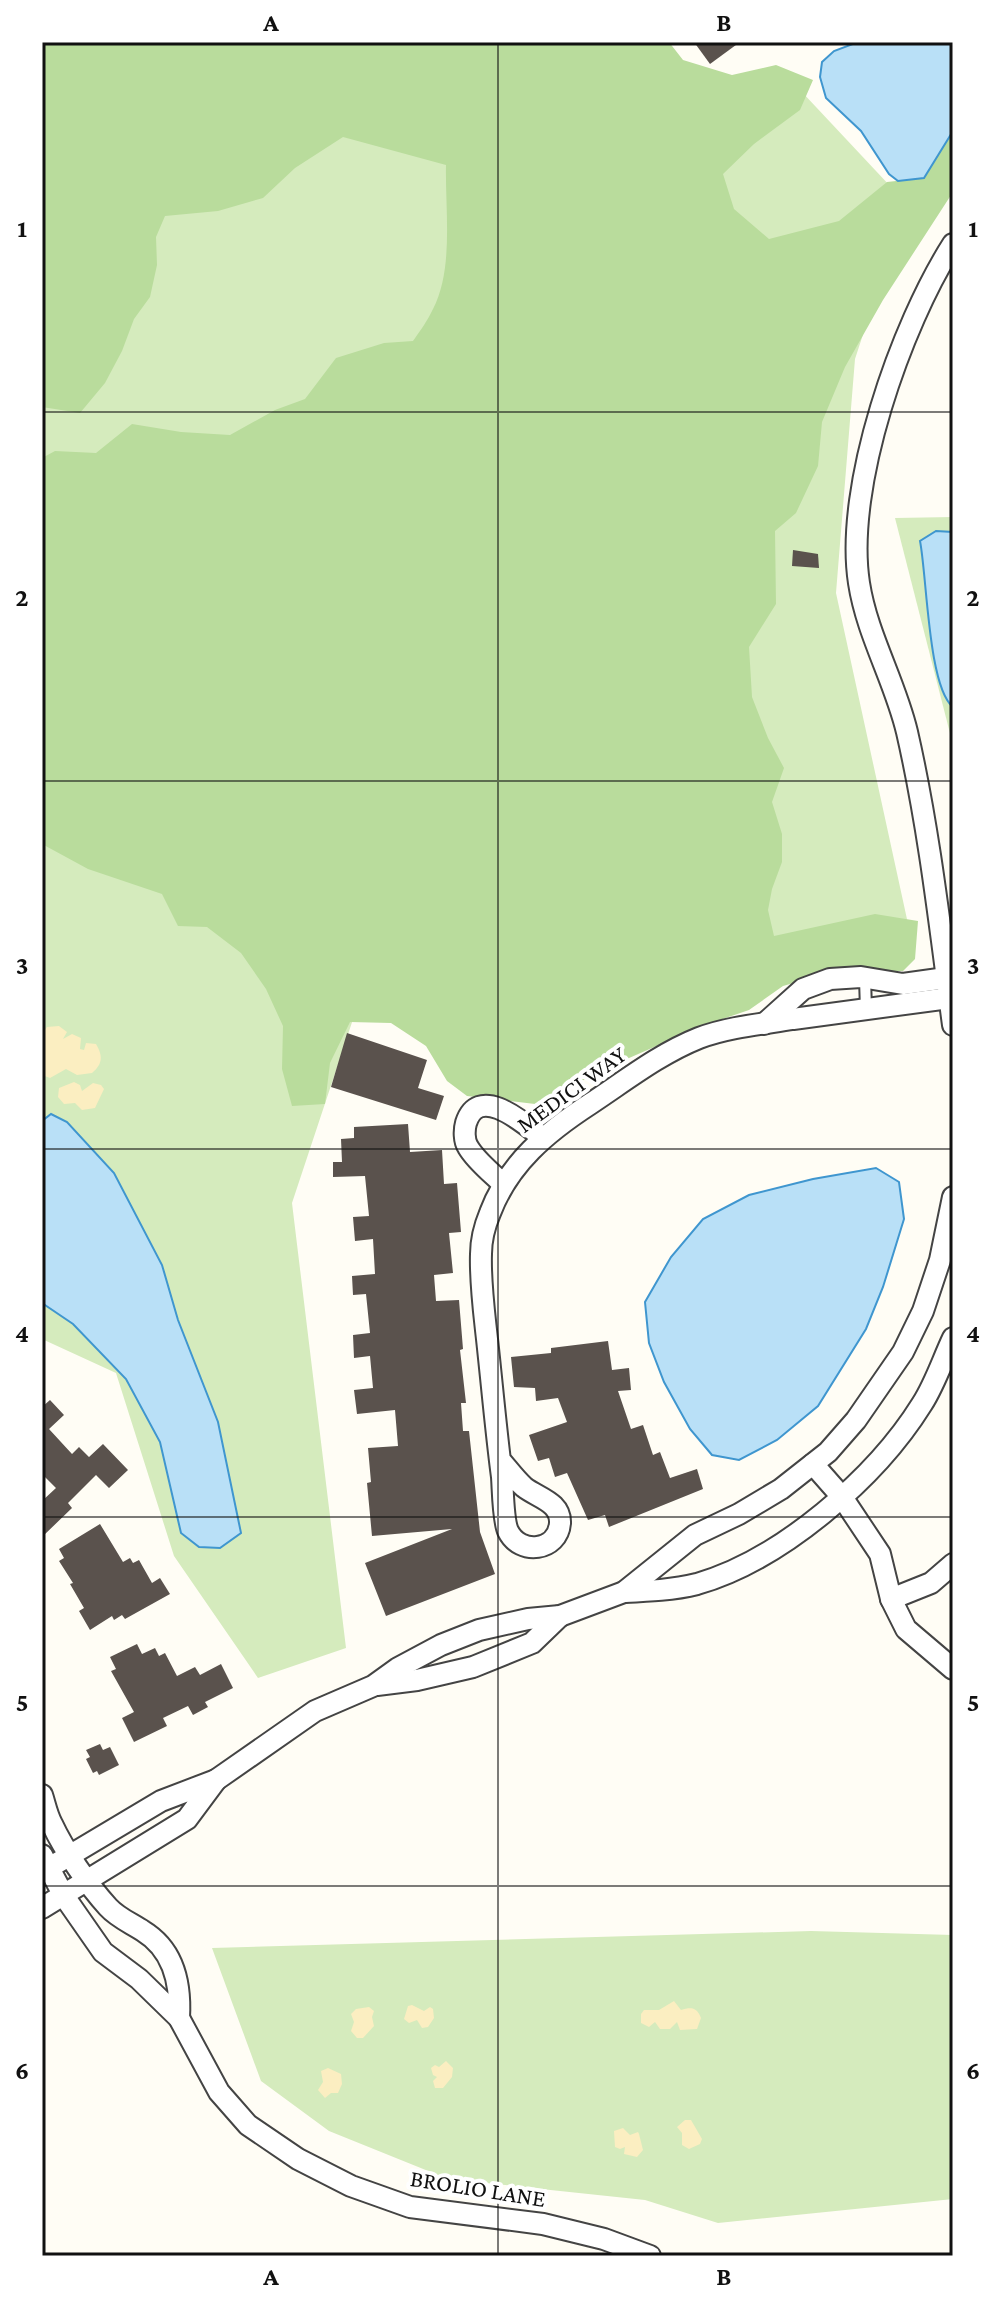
<svg xmlns="http://www.w3.org/2000/svg" width="995" height="2298" viewBox="0 0 995 2298" font-family="'Crimson Pro',serif">
<style>
.green{fill:#d5ebbd}
.forest{fill:#b9dc9c}
.sand{fill:#fbeec1}
.water{fill:#b9e0f7;stroke:#3f96cf;stroke-width:2}
.building{fill:#5a524d}
.lines{fill:none;stroke-linecap:round;stroke-linejoin:round}
.lane-casing{stroke:#444;stroke-width:14}
.street-casing{stroke:#444;stroke-width:24}
.lane{stroke:#fff;stroke-width:10}
.street{stroke:#fff;stroke-width:20}
.grid{fill:none;stroke:#111;stroke-width:2;stroke-opacity:0.55}
.labels{text-anchor:middle;dominant-baseline:central;stroke-width:8;stroke-linejoin:round;paint-order:stroke}
.street-label{font-size:24px;fill:#111;stroke:#fff}
.neatline{fill:none;stroke:#111;stroke-width:3}
.grid-label{font-size:26px;text-anchor:middle;font-weight:bold;fill:#111}
</style>
<rect width="100%" height="100%" fill="#fffdf5"/>
<!-- green -->
<g class="green">
<path d="M42,42L644,77L801,91L906,203L855,359L836,593L910,933L370,968L292,1203L346,1648L258,1678L174,1556L116,1373L42,1339Z"/>
<path d="M953,517V745L895,518Z"/>
<path d="M811,1931L953,1935V2199L718,2223L645,2200L448,2179L329,2131L261,2081L212,1948Z"/>
</g>
<!-- forest -->
<path class="forest" d="M42,42H669L683,60L732,75L776,65L813,80L800,110L754,144L723,174L734,209L769,239L839,221L887,182L924,178L953,131V192L883,300L845,367L822,422L818,466L796,513L775,531L776,604L749,647L752,697L768,738L784,768L772,802L782,834V862L772,889L768,910L774,936L875,914L918,921L915,959L903,971H835L783,986L749,1010L702,1026L620,1062L535,1104L467,1096L447,1081L426,1046L391,1023L350,1022L330,1063L325,1104L292,1106L282,1069L283,1026L266,989L241,953L207,927L178,926L162,894L88,869L42,844V458L55,451L96,453L132,424L181,432L230,435L275,410L305,399L336,358L384,343L413,341C420,331 428,320 433,309C454,269 445,209 446,165L343,137L295,168L263,198L218,211L165,216L156,237L157,265L150,297L134,319L122,351L105,383L80,413L42,407Z"/>
<!-- sand -->
<g class="sand">
<path d="M59,1026L67,1032L63,1039L72,1034L81,1038L80,1049L84,1050L86,1043L96,1044C103,1056 103,1064 92,1073L77,1075L66,1069L50,1078L42,1075V1034L47,1027Z"/>
<path d="M74,1082L80,1085L82,1091L93,1083L101,1085L104,1089L95,1108L82,1110L75,1103L64,1104L58,1097L59,1088Z"/>
<path d="M674,2001L681,2010C691,2007 697,2007 701,2018L697,2029L680,2030L677,2022L670,2029H660L655,2022L649,2027L641,2023V2014L644,2010H659Z"/>
<path d="M412,2005L424,2011L430,2007L433,2009L434,2018L428,2027L422,2028L417,2020L409,2023L404,2019L408,2006Z"/>
<path d="M369,2007L374,2011L372,2017L374,2026L363,2038H357L351,2031L354,2022L351,2014L356,2009Z"/>
<path d="M446,2061L453,2068L452,2077L443,2088H435L433,2081L437,2077L433,2075L431,2068L435,2065L439,2067Z"/>
<path d="M328,2068L341,2074L342,2084L338,2093H331L325,2098L318,2090L323,2082L321,2071Z"/>
<path d="M685,2120H691L702,2139L700,2144L689,2149L682,2145V2133L677,2127Z"/>
<path d="M623,2128L630,2135L638,2132L639,2134L643,2150L637,2157L624,2154L625,2147L620,2149L615,2147L614,2131Z"/>
</g>
<!-- water -->
<g class="water">
<path d="M858,42H953V131L924,178L898,181L889,174L861,131L826,98L820,77L822,62L834,51Z"/>
<path d="M936,531L953,532V707C928,687 927,576 920,541Z"/>
<path d="M51,1114L67,1122L114,1173L162,1265L178,1320L218,1422L241,1533L220,1548L199,1547L181,1533L160,1442L126,1379L73,1324L42,1303V1121Z"/>
<path d="M876,1168L899,1182L904,1219L883,1287L866,1329L818,1406L777,1440L739,1460L712,1455L690,1429L664,1382L649,1343L645,1302L671,1257L703,1219L749,1195L813,1179Z"/>
</g>
<!-- building -->
<g class="building">
<path d="M694,42H740L710,64Z"/>
<path d="M793,550L818,554L819,568L792,566Z"/>
<path d="M347,1033L427,1060L418,1088L444,1096L436,1120L331,1087Z"/>
<path d="M408,1124L410,1152L442,1150L444,1184L457,1183L461,1232L449,1233L453,1273L434,1275L436,1301L459,1300L463,1349L460,1350L466,1403H461L463,1431H469L480,1532L495,1574L386,1616L365,1563L452,1529L372,1536L367,1483L371,1482L368,1448L398,1446L395,1410L357,1414L354,1390L373,1388L370,1356L354,1358L353,1335L370,1333L366,1294L353,1295L352,1276L375,1274L373,1239L355,1241L353,1217L369,1216L365,1176L333,1177V1162H342L341,1139L354,1138V1127Z"/>
<path d="M608,1341L612,1370L629,1368L631,1390L618,1391L631,1429L643,1425L653,1455L660,1452L670,1478L697,1469L703,1489L609,1527L605,1515L588,1520L567,1473L555,1477L549,1458L538,1461L529,1435L567,1422L558,1398L536,1401L535,1388L514,1387L511,1357L551,1353V1348Z"/>
<path d="M50,1400L64,1415L49,1429L72,1454L79,1447L89,1457L103,1444L128,1470L109,1488L96,1475L68,1503L72,1508L42,1537V1501L56,1488L42,1474V1407Z"/>
<path d="M100,1524L123,1562L130,1558L133,1563L139,1560L152,1583L160,1578L170,1594L125,1619L122,1615L114,1620L112,1616L90,1630L79,1611L84,1608L70,1584L73,1583L59,1561L64,1558L59,1549Z"/>
<path d="M137,1644L142,1654L155,1648L159,1656L165,1653L177,1676L195,1667L200,1675L221,1664L233,1688L205,1702L208,1707L193,1715L188,1706L163,1718L167,1726L134,1742L122,1718L134,1712L111,1671L116,1669L110,1657Z"/>
<path d="M100,1744L103,1750L110,1747L119,1765L99,1775L97,1771L93,1773L86,1759L90,1757L86,1750Z"/>
</g>
<g class="lines">
<defs>
<path id="lane" d="M865,978L866,1010"/>
<g id="street">
<path d="M953,244C901,325 844,487 859,583C867,635 895,681 907,732C929,828 940,927 953,1025"/>
<path d="M764,1024L803,989L830,979L861,977L903,984L946,978"/>
<path d="M503,1184C492,1173 476,1161 468,1147C464,1141 464,1130 466,1123C479,1082 526,1125 543,1138"/>
<path d="M500,1460C508,1469 515,1479 524,1487C538,1498 561,1502 560,1523C558,1551 520,1556 508,1531C503,1520 503,1490 502,1477C496,1431 492,1385 487,1339C484,1311 480,1282 481,1254C481,1241 485,1225 490,1213C509,1163 547,1132 590,1104C625,1081 659,1054 699,1038C728,1027 762,1024 793,1019C845,1012 897,1005 949,998"/>
<path d="M813,1464L842,1497L880,1554L891,1599L906,1629L953,1669"/>
<path d="M624,1592C648,1591 673,1590 697,1584C781,1560 876,1478 922,1404C935,1384 943,1359 953,1338"/>
<path d="M891,1599L931,1583L953,1564"/>
<path d="M377,1685L417,1680L473,1667L532,1643L560,1616"/>
<path d="M216,1780L315,1711L373,1686L398,1668L441,1645L479,1630L528,1619L560,1616L624,1592L695,1535L739,1514L781,1489L828,1452L856,1420L903,1352L923,1311L940,1260L953,1197"/>
<path d="M42,1795C45,1804 47,1815 52,1824C64,1850 88,1885 108,1907C118,1918 131,1923 143,1931C174,1950 181,1984 179,2018"/>
<path d="M42,1855L64,1896L103,1952L139,1979L179,2018L219,2092L248,2125L298,2159L351,2186L410,2207L543,2224L604,2239L650,2256"/>
<path d="M42,1872L161,1801L216,1780L187,1819L42,1908"/>
</g>
</defs>
<!-- lane casing -->
<use href="#lane" class="lane-casing"/>
<!-- street casing -->
<use href="#street" class="street-casing"/>
<!-- lane -->
<use href="#lane" class="lane"/>
<!-- street -->
<use href="#street" class="street"/>
</g>
<!-- grid -->
<path class="grid" d="M498,42V2256M42,412H953M42,781H953M42,1149H953M42,1517H953M42,1886H953"/>
<g class="labels">
<!-- street labels -->
<g class="street-label">
<text transform="translate(571 1089) rotate(-36)">MEDICI WAY</text>
<text transform="translate(478 2188) rotate(9)">BROLIO LANE</text>
</g>
</g>
<!-- border -->
<rect width="995" height="2298" fill="none" stroke="#ffffff" stroke-width="88"/>
<rect x="44" y="44" width="907" height="2210" class="neatline"/>
<g class="grid-label">
<text x="271" y="31">A</text>
<text x="724" y="31">B</text>
<text x="22" y="237">1</text>
<text x="973" y="237">1</text>
<text x="22" y="606">2</text>
<text x="973" y="606">2</text>
<text x="22" y="974">3</text>
<text x="973" y="974">3</text>
<text x="22" y="1342">4</text>
<text x="973" y="1342">4</text>
<text x="22" y="1711">5</text>
<text x="973" y="1711">5</text>
<text x="22" y="2079">6</text>
<text x="973" y="2079">6</text>
<text x="271" y="2285">A</text>
<text x="724" y="2285">B</text>
</g>
</svg>
